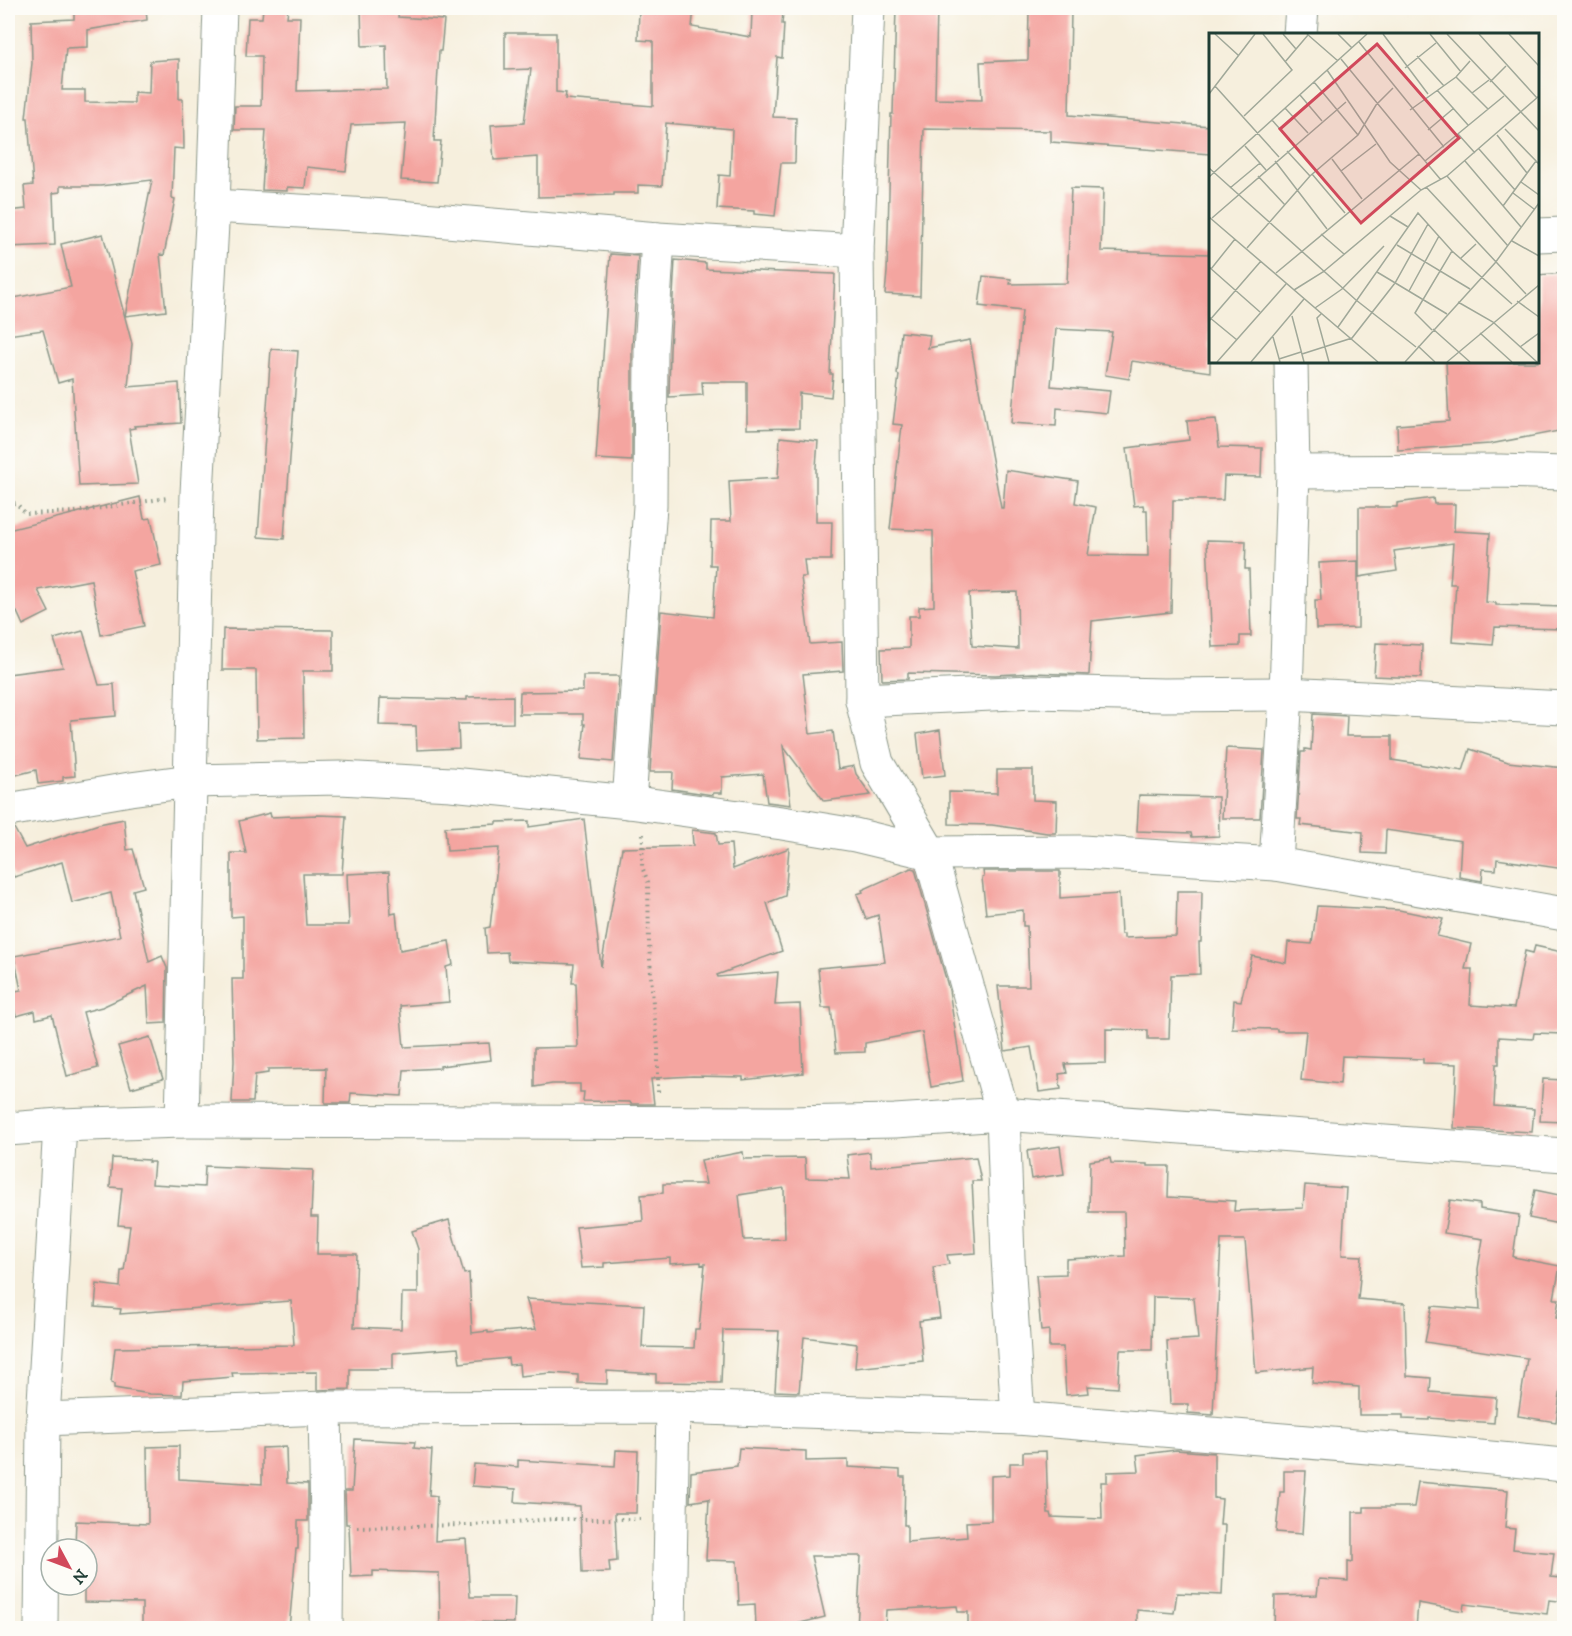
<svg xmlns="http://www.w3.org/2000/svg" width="1572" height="1636" viewBox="0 0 1572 1636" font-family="'IM FELL DW Pica',serif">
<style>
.building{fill:#f4a5a0;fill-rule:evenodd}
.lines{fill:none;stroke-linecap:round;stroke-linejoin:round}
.minor-casing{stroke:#8a9688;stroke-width:35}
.path{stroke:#8a9688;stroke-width:4;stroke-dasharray:1.5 4.5;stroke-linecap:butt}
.minor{stroke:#fff;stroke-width:33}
.inset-road{fill:none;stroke:#a0a899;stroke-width:1.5}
.view{fill:#d1495b;fill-opacity:0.15;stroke:#d1495b;stroke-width:3}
.inset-edge{fill:none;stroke:#1f3d34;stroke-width:3}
</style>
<rect width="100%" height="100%" fill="#fdfcf7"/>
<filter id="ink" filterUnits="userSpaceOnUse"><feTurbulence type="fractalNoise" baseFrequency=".0167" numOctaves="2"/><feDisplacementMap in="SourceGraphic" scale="12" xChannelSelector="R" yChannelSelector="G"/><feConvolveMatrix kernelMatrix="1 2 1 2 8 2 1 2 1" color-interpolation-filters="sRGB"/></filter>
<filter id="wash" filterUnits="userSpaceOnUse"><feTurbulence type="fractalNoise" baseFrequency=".008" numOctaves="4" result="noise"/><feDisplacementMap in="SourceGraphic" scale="24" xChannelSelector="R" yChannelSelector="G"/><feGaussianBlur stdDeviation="1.35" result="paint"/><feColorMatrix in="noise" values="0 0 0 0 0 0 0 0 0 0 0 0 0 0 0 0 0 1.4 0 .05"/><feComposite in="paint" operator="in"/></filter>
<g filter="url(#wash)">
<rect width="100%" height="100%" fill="#f6efdd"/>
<g id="blocks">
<!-- building -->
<g class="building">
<path d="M74,8H146L147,20L88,30V47L66,48L62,90H85V102L134,103V92L149,93L150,61L179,59V99H183L184,149L174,148L172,198L175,199L164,255L160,254L166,311L125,316L152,180L100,186H60V192L53,193L55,245L8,247V211L26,209L24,186L33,185L28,118H26L32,63L31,21L74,19Z"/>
<path d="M263,8H288L287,17H300L297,91L387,89L386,45L362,46L361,8H399L398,17L444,20L441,51H439L434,141H441L437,182L401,180L406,123L351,125L346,171L307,167L305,188L287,187V191L262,190L266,130H234L235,106H261L262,56H246L248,18H262Z"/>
<path d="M639,8H694L692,27L751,37L752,10L783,12L782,24H784L782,58L777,57L773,117L796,118L795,163H781L775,216L754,214V211L717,209L719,175L730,176L732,129L666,123L662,186L638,185V193H614V195L538,197V157L494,160L491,125L524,123L531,69L505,70V33H556V92L566,93L565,99L653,106V41L638,40Z"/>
<path d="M896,8H937L935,99L982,100L980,62L1028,60L1029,10L1071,11L1069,115L1210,126V154L1051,142V131L924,129L920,296L885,294L887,272L891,114H893Z"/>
<path d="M1071,188L1103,189L1101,251L1210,254V372L1132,361L1129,379L1105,375L1112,332L1056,329L1051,386L1110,391L1107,413L1057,408L1056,426L1011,423L1022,311L979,306L983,276L1011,279L1010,284L1067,283Z"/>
<path d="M103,234L132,344L128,387L179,383L181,423L134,426L135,428L129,429L138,484L79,486L72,379L58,383L43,330L8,335V299L71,287L61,244Z"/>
<path d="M610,254L638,256L632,349V461L596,459Z"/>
<path d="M675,260L706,263V269L835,274L830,374H833L831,397L799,393V428L747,429V382H702L703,395L669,397L670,350Z"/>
<path d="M1564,273V430L1490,444L1398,450L1397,425L1449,421L1446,362H1538V275Z"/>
<path d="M901,332L930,335L928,348L970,340L1001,508H1003L1006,470L1078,481L1075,503L1096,507L1088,555L1148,556L1147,510H1144L1143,505L1134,506L1127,448L1189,440L1187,421L1216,419L1219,447L1262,448L1261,477L1224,476L1223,500H1173L1171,612L1092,621L1089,675L1033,673L995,675L908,673V679L882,680L881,649L909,648V616H919V607L934,606L933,531L890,529L902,425L893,424L899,375L897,374ZM1017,592L1018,649L972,646L969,593Z"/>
<path d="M271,349L298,351L284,539L258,537Z"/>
<path d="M780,437L818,441L816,467V522H832L831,560H804L806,577H801L810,644L842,642L843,671L803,674L810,734L833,731L838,769L854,766L856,774L871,795L824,801L783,746L791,805L767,802L763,774L722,777V793H713V795L672,789L673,772H650L661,611L713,617L716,565H710L711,521H731L729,481L778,478Z"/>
<path d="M140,497L144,519L151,518L161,565L132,571L144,626L101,635L91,580L38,590L49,612L23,625L17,612L8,616V530Z"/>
<path d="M1433,498L1434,504H1455L1454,532V531L1490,533L1486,602L1496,603V605L1564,607V629L1495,627L1493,645L1452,642L1456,584H1450L1453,543L1394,551L1397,571L1359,577V507H1397V503Z"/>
<path d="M1207,540L1246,541L1245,569H1249L1251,636H1240V646L1212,647Z"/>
<path d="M1358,561V628L1316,629L1315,600H1321L1319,563Z"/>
<path d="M223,629L333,630V671H303L304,738L257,739L256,670H222Z"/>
<path d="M83,631L99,685L114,684L116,716L71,720L75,776L63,777V781L38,784L36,770L8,777V674L63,667L54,639Z"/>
<path d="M1376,643L1422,645L1421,678L1374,676Z"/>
<path d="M583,676H619L613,762L581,759L585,724H583V714H519L520,692L583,691Z"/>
<path d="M513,696V723L458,724L459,748L417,750L416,726L379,725L380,698L467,700V697Z"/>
<path d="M1313,714L1347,716L1346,736H1392V760L1463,771L1470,749L1508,762L1564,768V789L1561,820H1564V869L1497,859L1496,870L1483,869L1482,881L1459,877L1461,841L1386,830L1385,854L1362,853L1363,832L1300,825L1301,819H1297L1301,752H1305V749L1311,750Z"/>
<path d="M940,730L945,775L922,778L917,734Z"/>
<path d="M1226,748L1264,750L1260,818H1222Z"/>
<path d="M997,770H1033V800L1057,801L1056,833H1047L992,825L949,824V792L997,793Z"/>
<path d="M1139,795L1218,797L1219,836L1192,837L1191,833L1137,831Z"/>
<path d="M270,813L271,817L317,815L346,816L342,874H303L306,925H349L347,874L389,872L391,914L396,913L400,950L449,941L453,965L446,967L449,1002L400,1006L404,1047L489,1043L491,1060L440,1066V1068L404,1070L402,1096L351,1093L350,1103H325L326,1068L268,1069V1073L255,1075L253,1102H232L234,1061L232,979H243V916L231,917V853H246L239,821Z"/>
<path d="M124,819L127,850L133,849L144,887L133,890L149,962L162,956L167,968L166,1023L149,1024L147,986L102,1007L83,1012L98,1068L67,1076L52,1015L36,1019L35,1011L16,1016L10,992L21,990L14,956L120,936L111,893L72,903L62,862L14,877L8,864V828H14L25,848L99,824Z"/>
<path d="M584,819L601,967L622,848L693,846L692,830L716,833L718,845L731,844L733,869L789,848L785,896L767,903L782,951L717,975L718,977L778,972L775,1005L800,1004L803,1073L743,1080V1077L693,1076L655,1078V1079H651L654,1104H631L630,1102L583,1101L584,1092H580V1084H552L534,1087V1048L578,1047L576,983H572L574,964L508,961L507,952L487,953L485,928L490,927L499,848L447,851L445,827L497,824V822L529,821V827Z"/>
<path d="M911,868L915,869L949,990L963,1081L931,1087L922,1032L865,1043V1052L836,1053L831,1008H822L818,968L885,962L878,915L866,919L857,894L863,892L862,890Z"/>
<path d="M983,871H1060V898L1119,894L1121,934H1124V938L1176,936L1177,891H1202L1201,942H1199L1200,974L1171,975L1169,1039H1148V1030L1106,1029V1063L1065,1064L1067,1073L1059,1074L1061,1089L1039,1092L1031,1047L1005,1051L998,986H1029L1027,926H1023V910L986,914L982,878L984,877Z"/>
<path d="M1317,906L1399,910L1443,919L1437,936L1471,944L1465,969H1472L1470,1005L1514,1008L1525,951L1533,953L1535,946L1562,952L1560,963L1564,964V1034L1534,1033L1533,1039L1499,1037V1064H1496L1494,1106L1534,1109L1532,1132L1454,1128L1457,1064L1423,1063V1059L1342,1056L1340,1084L1301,1080L1306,1031H1277V1029L1232,1028L1234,1000L1241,1001L1252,956L1286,963L1288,942L1312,944Z"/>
<path d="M150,1037L163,1079L131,1088L118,1046Z"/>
<path d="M1543,1079L1564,1080V1122L1540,1121Z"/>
<path d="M1060,1146L1064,1174L1031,1179L1027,1151Z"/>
<path d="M743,1152L744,1159L805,1158L806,1178L850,1179L847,1155L870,1152L871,1167L976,1157L981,1181H972L976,1253L947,1255L949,1264L933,1267L940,1318L919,1321L923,1361L855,1368L857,1344L804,1337L799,1392L775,1391L779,1331L723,1330L721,1383L656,1382V1374L607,1371V1384L578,1383V1375L551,1373L520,1376L519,1364L509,1365L508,1358L460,1363L458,1348L393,1353V1369H350V1389L317,1390V1372L232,1373L233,1377L183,1381L182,1395L150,1394L114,1388V1384L111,1383L115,1348L294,1345L291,1301L120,1314L121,1309L95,1307L97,1284L120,1287L121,1271H124L130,1226L118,1225L122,1188L110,1187L112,1158L149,1160L148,1162H154L152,1184L204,1187L205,1166L313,1170L311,1217H318L317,1254H357L354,1327L401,1329L402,1293H418V1249L412,1231L449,1220L464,1274L469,1273L472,1333L488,1331V1333L536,1329L526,1299L644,1305L642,1347L694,1348L695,1329H699L705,1264L701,1265V1262L670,1264V1258L604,1263V1267L581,1268L576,1227L643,1221L641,1195L663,1193V1184H706L701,1160ZM784,1188L785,1239L744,1240L739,1195Z"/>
<path d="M1110,1158L1111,1163L1147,1164V1166H1169L1168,1197L1235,1201L1234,1211L1303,1208L1305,1185L1346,1188L1342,1255L1362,1256L1358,1299L1405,1303L1407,1376L1431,1378L1430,1392L1496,1397L1494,1423L1429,1418V1420L1403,1419V1415H1359V1387L1312,1383L1313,1367L1256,1373L1245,1240H1221L1213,1415L1188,1413V1404H1170L1167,1341L1198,1339L1194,1298L1153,1297L1152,1350H1120L1118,1388L1088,1386L1089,1393L1066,1395L1063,1347H1049V1330L1041,1331L1036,1275L1066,1274V1259L1125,1256L1124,1212H1089L1090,1161Z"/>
<path d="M1535,1190L1564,1196V1225L1529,1218Z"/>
<path d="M1450,1200L1480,1204V1209L1519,1215L1513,1257L1560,1266L1554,1299H1559L1556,1318H1564V1366L1556,1422L1518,1416L1527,1358L1425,1342L1432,1306L1480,1310L1478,1269L1483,1239L1444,1233Z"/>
<path d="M355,1439L415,1442L414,1448L432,1450L429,1495L437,1496L435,1541L466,1539L470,1597H515L514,1623L469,1622V1629H440L439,1573L373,1571V1576L351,1577L349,1524H346L345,1491H352Z"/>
<path d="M179,1446V1479L262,1484V1448L286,1447L287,1483L308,1484V1521H298V1549H296L289,1629H142V1603L84,1602V1585H87V1549H85V1546L75,1545L76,1521L148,1524L147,1447Z"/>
<path d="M739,1448L806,1451V1461L848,1460V1467L900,1470V1477H905L904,1525H907V1542L967,1537L966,1522L991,1521V1476L1010,1475V1463H1023V1452L1046,1451L1048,1513H1050L1051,1517L1102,1519L1101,1482H1107V1472L1139,1471L1137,1455L1176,1450L1214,1453V1498L1222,1499L1220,1525H1225L1222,1595L1177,1593L1174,1613L1137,1610V1629H968V1612H958L957,1606L886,1610L885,1629H857L861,1556H811L825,1617L784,1627L756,1628L755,1604L739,1605L737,1561L706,1560L709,1499L690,1502L691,1472L737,1466Z"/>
<path d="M616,1450L638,1451L636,1513H615L617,1561L609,1562L610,1572L582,1573L580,1506L515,1502L516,1489L472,1486L474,1464L518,1467V1460L615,1466Z"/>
<path d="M1284,1471H1306L1302,1534L1276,1532L1280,1492H1284Z"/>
<path d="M1418,1482L1508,1490L1505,1528L1515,1529L1513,1549L1554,1553L1551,1577L1561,1578L1559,1601L1549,1600L1547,1614L1464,1604L1463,1611L1418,1603L1416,1629H1274L1275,1596L1317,1595L1319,1579L1348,1581V1561L1353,1562V1512H1364V1507H1414Z"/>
</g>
</g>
</g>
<g filter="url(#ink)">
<use href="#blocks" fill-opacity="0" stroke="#8a9688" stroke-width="1.5"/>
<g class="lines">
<defs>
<g id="minor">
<path d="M868,8L857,251L862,700L877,763L930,853L1003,1114L1008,1258L1018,1418"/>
<path d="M1300,34L1302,8"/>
<path d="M213,206L387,216L658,239L857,251"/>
<path d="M1538,235L1564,234"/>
<path d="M1293,472L1500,471L1564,473"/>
<path d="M862,700L1033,692L1164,695L1286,694L1564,708"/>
<path d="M629,802L650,506L651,349L658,239"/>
<path d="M8,810L130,789L190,781L340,778L451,784L629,802L782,823L855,835L930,853L1082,852L1276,864L1564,914"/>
<path d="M1276,864L1286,694L1293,472L1291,362"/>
<path d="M182,1121L787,1123L895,1121L1003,1114L1564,1155"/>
<path d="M8,1129L60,1125"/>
<path d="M325,1408L327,1527L326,1628"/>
<path d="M43,1419L325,1408L673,1407L1018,1418L1428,1452L1564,1465"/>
<path d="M41,1628L43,1419L60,1125L182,1121L197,493L213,206L220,8"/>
<path d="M669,1628L673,1407"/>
</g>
</defs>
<!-- minor casing -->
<use href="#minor" class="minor-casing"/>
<!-- path -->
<g class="path">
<path d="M8,504L16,503L26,514L75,512L167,498"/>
<path d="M643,834L642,867L648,882L649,944L653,1004L658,1046V1092"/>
<path d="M357,1527L472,1525L554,1519H640"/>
</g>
<!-- minor -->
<use href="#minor" class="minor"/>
</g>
</g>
<!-- overview -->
<g transform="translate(1209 33)">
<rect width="330" height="330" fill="#f6efdd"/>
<path class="inset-road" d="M6,1L29,22M74,1L87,16M98,1L129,28M129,1L143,15M174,1L219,61M221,1L252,39M238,1L330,98M270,1L328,65M300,1L330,33M150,9L235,114M208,23L235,53M132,26L210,121M76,29L99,2M196,35L227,10M118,37L181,129L212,157M247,44L279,76M105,49L149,102M281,49L297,33M6,53L70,124M228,57L259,92M263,60L280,47M0,61L46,1M91,62L113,88M76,75L99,100M201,77L247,44L261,28M35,83L83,37L54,1M63,87L85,112M296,96L330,131M219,97L245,75M249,101L266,120M288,102L318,140M36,113L57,137M270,116L306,157M78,118L101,143M123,126L153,166M66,128L118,196M216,128L232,147M256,128L312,194M0,135L147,267L207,314M132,138L167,111M103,141L136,180M49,143L76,172M238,143L299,213M0,144L158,1M312,149L330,162M217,154L317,261M21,155L51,130M304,160L325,176M294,173L327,128M181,183L199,194M0,184L169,329M3,185L137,69M112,201L135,221M303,208L330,223M188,212L261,256M38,215L101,143L149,102L167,72L184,55M252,225L267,211M0,234L51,279M2,236L26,206M168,239L238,281M67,240L210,121L216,128L295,63M85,257L114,239L212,157L238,143L330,63M200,258L230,203M308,268L330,284M249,269L284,289L328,329M106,275L133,256L175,213M112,281L108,285L120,329M83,283L95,329M0,284L28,307M0,288L52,228M129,294L209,180L243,218L303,271M224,296L261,329M223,297L206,280L243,218M271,300L303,329M64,304L71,329M209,313L226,329M311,314L330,300M93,321L143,305L186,250L219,191M70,326L92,319M8,329L77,251M42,329L95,266M196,329L286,230L330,170M238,329L330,252"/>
<path class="view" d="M168,11L250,105L152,190L71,96Z"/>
<rect width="330" height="330" class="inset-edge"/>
</g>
<!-- margin -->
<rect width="1572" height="1636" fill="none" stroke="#fdfcf7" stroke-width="30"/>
<!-- north arrow -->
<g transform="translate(69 1567) rotate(131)"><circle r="28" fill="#fdfcf7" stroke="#a4b0a9" stroke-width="1.5"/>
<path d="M0-4.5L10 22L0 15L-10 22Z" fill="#d1495b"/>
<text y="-9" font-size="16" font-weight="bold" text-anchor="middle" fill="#1f3d34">N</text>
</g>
</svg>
